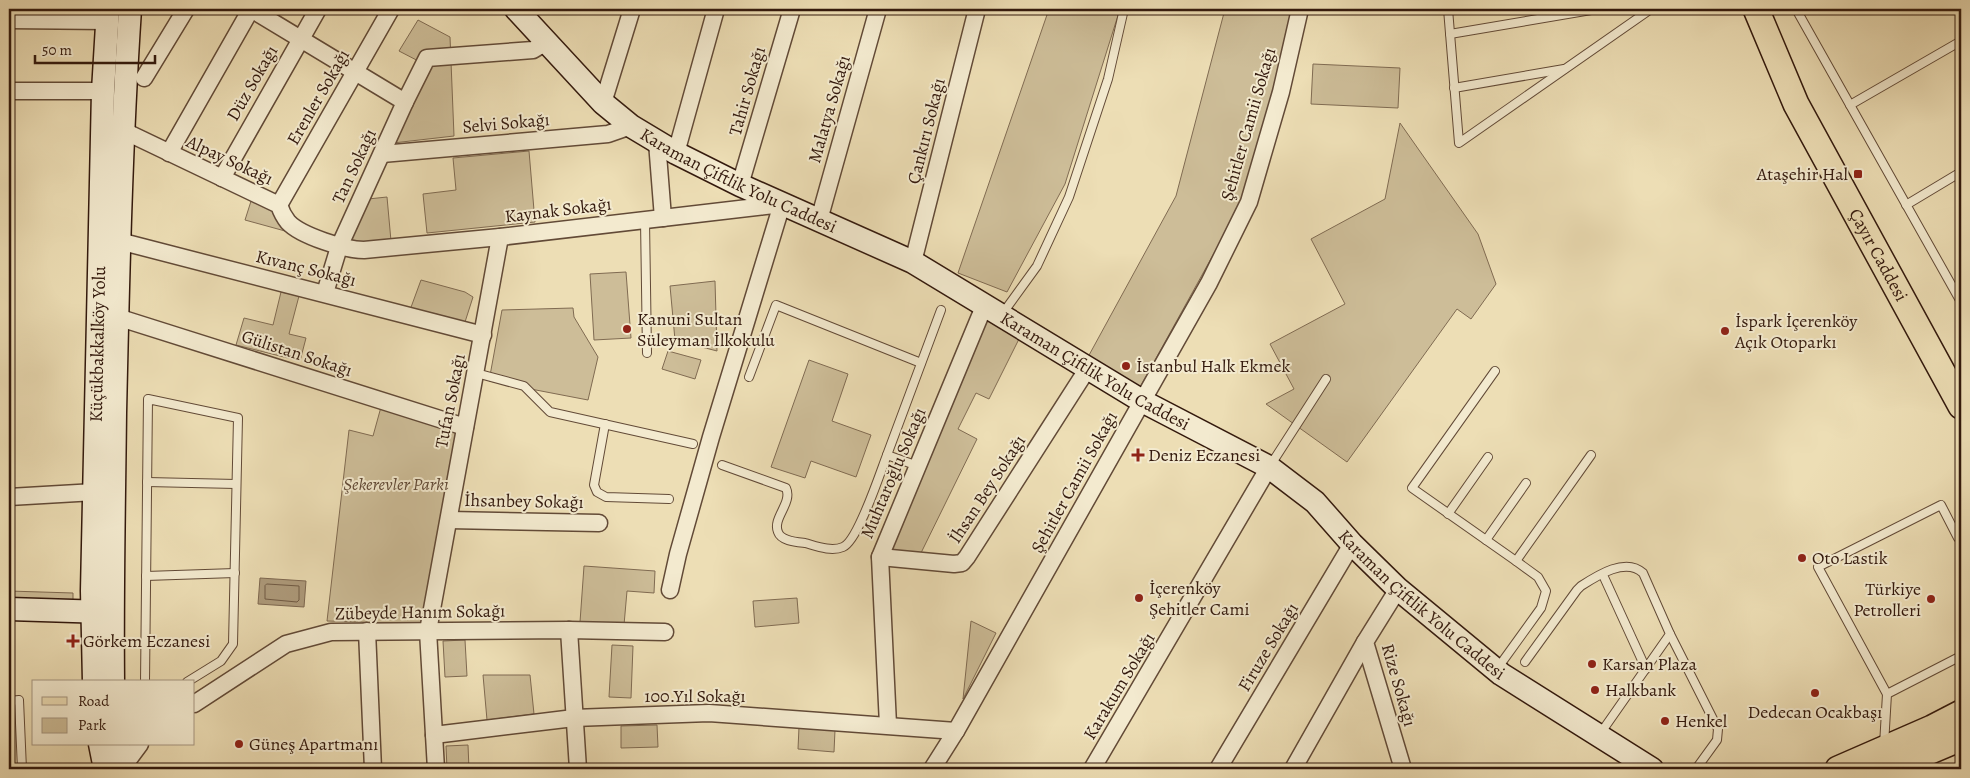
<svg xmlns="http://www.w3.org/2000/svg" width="1970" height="778" viewBox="0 0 1970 778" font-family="Alegreya,serif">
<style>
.green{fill:#cdbd98;stroke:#806b52}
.water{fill:#ae9b7c;stroke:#7d6750}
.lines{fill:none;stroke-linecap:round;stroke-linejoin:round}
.shore{stroke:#705a44;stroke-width:1}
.lane-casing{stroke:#624a37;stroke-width:10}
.street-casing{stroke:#624a37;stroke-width:19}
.secondary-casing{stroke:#33190d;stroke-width:25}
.primary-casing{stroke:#33190d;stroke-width:28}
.lane{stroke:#f3eacf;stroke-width:8}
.street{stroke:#f3eacf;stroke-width:16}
.secondary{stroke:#f3eacf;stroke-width:22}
.primary{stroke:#eddeb5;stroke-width:25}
.poi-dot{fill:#8f2418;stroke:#f3eacf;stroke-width:2}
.labels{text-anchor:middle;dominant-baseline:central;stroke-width:4;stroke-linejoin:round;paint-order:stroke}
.street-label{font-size:18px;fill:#33190d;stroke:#f3eacf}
.poi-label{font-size:18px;fill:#33190d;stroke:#f3eacf;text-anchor:start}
.park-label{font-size:18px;font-style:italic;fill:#614a37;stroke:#f3eacf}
</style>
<rect width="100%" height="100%" fill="#eddeb5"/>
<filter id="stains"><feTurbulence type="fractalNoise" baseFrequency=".004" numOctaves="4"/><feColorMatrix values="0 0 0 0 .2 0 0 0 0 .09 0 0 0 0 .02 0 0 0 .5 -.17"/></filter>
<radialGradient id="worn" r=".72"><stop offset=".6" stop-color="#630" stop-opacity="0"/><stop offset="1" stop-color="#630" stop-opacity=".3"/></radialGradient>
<!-- green -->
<g class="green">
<path d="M1049,9H1120L1065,184L1007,292L958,273Z"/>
<path d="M1225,9H1294L1244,199L1139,389L1088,357L1176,196Z"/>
<path d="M418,20L450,37L454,136L393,143L428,66L399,51Z"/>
<path d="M1313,64L1400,68L1398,108L1311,104Z"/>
<path d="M1400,123L1478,234L1496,284L1471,319L1457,309L1347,462L1266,404L1294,389L1270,344L1345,304L1311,239L1385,199Z"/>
<path d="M529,151L535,222L427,233L423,194L456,190L453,158Z"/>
<path d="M387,197L391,241L360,244L348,239L368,199Z"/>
<path d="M252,198L271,207L286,228L285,231L245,220Z"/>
<path d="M626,272L631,338L594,340L590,274Z"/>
<path d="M421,280L465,292L473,297L465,322L436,314L410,310Z"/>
<path d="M715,281L717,351L675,340L670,286Z"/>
<path d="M281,292L299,296L289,334L306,338L300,361L236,345L244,318L273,325Z"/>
<path d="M573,308L574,317L598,357L588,400L489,381L502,310Z"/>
<path d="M976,308L1019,339L989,399L976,393L958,429L977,439L919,557H880Z"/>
<path d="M668,351L701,360L695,379L662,369Z"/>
<path d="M809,360L848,374L832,421L871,435L856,477L811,461L805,478L771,467Z"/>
<path d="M381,407L459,431L424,624L327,621L349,430L373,436Z"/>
<path d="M584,566L655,571L654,593L627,591L624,625L580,622Z"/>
<path d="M9,591L73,593V600L9,598Z"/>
<path d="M797,598L799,623L755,627L753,601Z"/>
<path d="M971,621L996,633L963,699Z"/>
<path d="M465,640L467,676L445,677L443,641Z"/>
<path d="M612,645L633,646L631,698L609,697Z"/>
<path d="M483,675H530L534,714L487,720Z"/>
<path d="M657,725L658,747L621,748V726Z"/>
<path d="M799,727L835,730L834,752L798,749Z"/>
<path d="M468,745L469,769H447L446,746Z"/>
</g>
<!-- water -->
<path class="water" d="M260,578L306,581L304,607L258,604Z"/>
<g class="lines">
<!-- shore -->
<path class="shore" d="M267,584L299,586V600L297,602L265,599V586Z"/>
<defs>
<g id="lane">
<path d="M1448,9L1459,143L1651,9"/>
<path d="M1796,9L1961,302"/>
<path d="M1450,34L1597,9"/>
<path d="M1454,88L1564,69"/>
<path d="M1850,105L1961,41"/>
<path d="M1906,205L1961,172"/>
<path d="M645,220L647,353"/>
<path d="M1003,313L1037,266L1069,197L1108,79L1124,9"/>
<path d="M1495,371L1412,488L1516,561L1591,455"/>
<path d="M476,373L524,386L550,412L693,444"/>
<path d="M749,377L776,305L921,363"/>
<path d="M605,424L594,485L597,492L606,497L669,499"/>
<path d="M722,465L786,488C793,503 772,518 778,532C781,541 796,542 805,543C816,546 831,552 843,547C858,541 880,473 887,455"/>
<path d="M918,466L887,455L941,310"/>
<path d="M1270,466L1326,379"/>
<path d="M147,482L236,484"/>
<path d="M1448,514L1488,457"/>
<path d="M1486,540L1526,483"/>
<path d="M1603,575L1646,669"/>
<path d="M146,576L235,573"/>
<path d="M1670,634L1718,729L1717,740L1696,769"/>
<path d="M1525,662L1577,590L1581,586C1598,575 1626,557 1643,573L1670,634L1600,734"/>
<path d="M1497,669L1541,608L1546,591L1538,577L1516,561"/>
<path d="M145,682L148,399L238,418L233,644L221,661L187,682"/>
<path d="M1887,694L1818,567L1941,505L1958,538"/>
<path d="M9,701L19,700L22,769"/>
<path d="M1884,745L1887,694L1961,656"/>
</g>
<g id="street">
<path d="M9,20L107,21"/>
<path d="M144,78L186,9"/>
<path d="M9,91H103"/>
<path d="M603,103L632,9"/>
<path d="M122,130L279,205C281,211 284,217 288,222C301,236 346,250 364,250L500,237L782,204L711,437L678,554L670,590"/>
<path d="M657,142L663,218"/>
<path d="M169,153L251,9L405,102"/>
<path d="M676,153L716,9"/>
<path d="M382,154L608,134L631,126"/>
<path d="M222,178L318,9"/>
<path d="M740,185L792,9"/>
<path d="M279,205L391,9"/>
<path d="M819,220L878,9"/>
<path d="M119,241L483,335"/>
<path d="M913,262L977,9"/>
<path d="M325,293L339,247L405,102L427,58L533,50L538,47L544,39"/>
<path d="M117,317L465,427"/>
<path d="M9,497L95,492"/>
<path d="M449,520L599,523"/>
<path d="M880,557L954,564L962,563L967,557L1088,368"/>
<path d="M1398,589L1365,642L1403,769"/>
<path d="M569,630L578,769"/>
<path d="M367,631L373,769"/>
<path d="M194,704L286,644L331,632L569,630L665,632"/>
<path d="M888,725L880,557L985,304"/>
<path d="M434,735L574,718L709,713L956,731"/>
<path d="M123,767L140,744"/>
<path d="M436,769L428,631L500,237"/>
<path d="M932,769L956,731L1209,283L1249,202L1281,92L1300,9"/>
<path d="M1092,769L1269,467"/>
<path d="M1218,769L1352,544"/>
<path d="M1293,769L1365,642"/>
</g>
<g id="secondary">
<path id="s1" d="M516,9L603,103L631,126L676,153L740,185L913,262L1142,401L1269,467L1315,502L1352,544L1398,589L1501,674L1652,769"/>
<path d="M9,609L105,612"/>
<path id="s2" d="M94,682L92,591L103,91L108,9"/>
<path d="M113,682C112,592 114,503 115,413C118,278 121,144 130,9"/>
<path d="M100,744L105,769"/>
<path d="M118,744L123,769"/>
</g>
<g id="primary">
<path id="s3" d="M1756,9L1796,104L1961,406"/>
<path d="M1838,769L1932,728L1961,713"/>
<path d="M1888,769L1961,738"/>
</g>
</defs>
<!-- lane casing -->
<use href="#lane" class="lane-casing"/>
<!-- street casing -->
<use href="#street" class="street-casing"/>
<!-- secondary casing -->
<use href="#secondary" class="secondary-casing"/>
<!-- primary casing -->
<use href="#primary" class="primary-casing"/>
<!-- lane -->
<use href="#lane" class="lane"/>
<!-- street -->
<use href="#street" class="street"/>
<!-- secondary -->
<use href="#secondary" class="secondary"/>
<!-- primary -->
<use href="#primary" class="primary"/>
</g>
<!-- markers -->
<g class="poi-dot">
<rect x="1853" y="169" width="10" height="10" rx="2.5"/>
<circle cx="627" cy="329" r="5"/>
<circle cx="1725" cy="331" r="5"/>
<circle cx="1126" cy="366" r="5"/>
<path d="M1135.5 447.5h5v5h5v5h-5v5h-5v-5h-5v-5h5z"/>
<circle cx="1802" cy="558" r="5"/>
<circle cx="1139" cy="598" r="5"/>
<circle cx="1931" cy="599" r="5"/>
<path d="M70.5 633.5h5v5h5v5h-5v5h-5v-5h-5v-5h5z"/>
<circle cx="1592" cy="664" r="5"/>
<circle cx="1595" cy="690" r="5"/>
<circle cx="1815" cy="693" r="5"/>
<circle cx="1665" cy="721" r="5"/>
<circle cx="239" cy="744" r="5"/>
</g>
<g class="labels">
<!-- street labels -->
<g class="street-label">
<text transform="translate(252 83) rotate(-60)">Düz Sokağı</text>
<text transform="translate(747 91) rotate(-74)">Tahir Sokağı</text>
<text transform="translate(318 97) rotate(-60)">Erenler Sokağı</text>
<text transform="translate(829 109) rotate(-74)">Malatya Sokağı</text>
<text transform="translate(506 123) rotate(-5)">Selvi Sokağı</text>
<text transform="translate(1248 124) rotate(-74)">Şehitler Camii Sokağı</text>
<text transform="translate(926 131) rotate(-76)">Çankırı Sokağı</text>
<text transform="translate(230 160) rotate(25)">Alpay Sokağı</text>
<text transform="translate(354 166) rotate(-65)">Tan Sokağı</text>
<text stroke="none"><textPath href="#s1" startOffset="285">Karaman Çiftlik Yolu Caddesi</textPath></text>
<text transform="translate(558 210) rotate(-7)">Kaynak Sokağı</text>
<text stroke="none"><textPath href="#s3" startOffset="275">Çayır Caddesi</textPath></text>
<text transform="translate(306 268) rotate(14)">Kıvanç Sokağı</text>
<text stroke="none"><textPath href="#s2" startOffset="338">Küçükbakkalköy Yolu</textPath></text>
<text transform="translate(297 353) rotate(18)">Gülistan Sokağı</text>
<text stroke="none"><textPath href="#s1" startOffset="690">Karaman Çiftlik Yolu Caddesi</textPath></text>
<text transform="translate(450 401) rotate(-79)">Tufan Sokağı</text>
<text transform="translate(893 473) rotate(-67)">Muhtaroğlu Sokağı</text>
<text transform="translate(1074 482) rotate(-61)">Şehitler Camii Sokağı</text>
<text transform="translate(987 489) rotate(-57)">İhsan Bey Sokağı</text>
<text transform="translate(524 501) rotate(1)">İhsanbey Sokağı</text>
<text stroke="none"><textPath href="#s1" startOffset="1095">Karaman Çiftlik Yolu Caddesi</textPath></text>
<text transform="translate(420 612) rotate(-1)">Zübeyde Hanım Sokağı</text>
<text transform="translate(1268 647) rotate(-59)">Firuze Sokağı</text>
<text transform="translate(1399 685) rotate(74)">Rize Sokağı</text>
<text transform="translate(1119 686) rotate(-59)">Karakum Sokağı</text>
<text x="695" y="696">100.Yıl Sokağı</text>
</g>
<!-- poi labels -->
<g class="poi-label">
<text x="1848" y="174" text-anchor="end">Ataşehir Hal</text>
<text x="637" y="319">Kanuni Sultan<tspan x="637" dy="21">Süleyman İlkokulu</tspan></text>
<text x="1735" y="321">İspark İçerenköy<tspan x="1735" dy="21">Açık Otoparkı</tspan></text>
<text x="1136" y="366">İstanbul Halk Ekmek</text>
<text x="1148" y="455">Deniz Eczanesi</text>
<text x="1812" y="558">Oto Lastik</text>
<text x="1149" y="588">İçerenköy<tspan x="1149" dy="21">Şehitler Cami</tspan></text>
<text x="1921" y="589" text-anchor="end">Türkiye<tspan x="1921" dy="21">Petrolleri</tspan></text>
<text x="83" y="641">Görkem Eczanesi</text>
<text x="1602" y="664">Karsan Plaza</text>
<text x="1605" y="690">Halkbank</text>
<text x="1815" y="712" text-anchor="middle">Dedecan Ocakbaşı</text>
<text x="1675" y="721">Henkel</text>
<text x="249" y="744">Güneş Apartmanı</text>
</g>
<!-- park labels -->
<g class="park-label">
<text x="396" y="484">Şekerevler Parkı</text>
</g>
</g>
<!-- margin -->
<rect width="1970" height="778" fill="none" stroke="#eddeb5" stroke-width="30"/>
<rect x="10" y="10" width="1950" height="758" fill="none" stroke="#33190d" stroke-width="2.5"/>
<rect x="15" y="15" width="1940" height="748" fill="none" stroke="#33190d"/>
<!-- legend -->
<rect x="32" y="680" width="162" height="65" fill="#f3eacf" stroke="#a69681"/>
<rect x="42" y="697" width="25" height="8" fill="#eddeb5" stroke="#a69681"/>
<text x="78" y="706" font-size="15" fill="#33190d">Road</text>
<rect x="42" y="718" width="25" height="15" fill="#cdbd98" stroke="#a69681"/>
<text x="78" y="730" font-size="15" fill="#33190d">Park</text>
<!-- scale -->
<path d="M35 55v8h120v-8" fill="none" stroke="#33190d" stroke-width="2.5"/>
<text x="42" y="55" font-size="15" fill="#33190d" stroke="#f3eacf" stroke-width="4" paint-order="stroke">50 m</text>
<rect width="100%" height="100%" filter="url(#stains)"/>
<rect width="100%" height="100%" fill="url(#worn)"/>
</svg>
